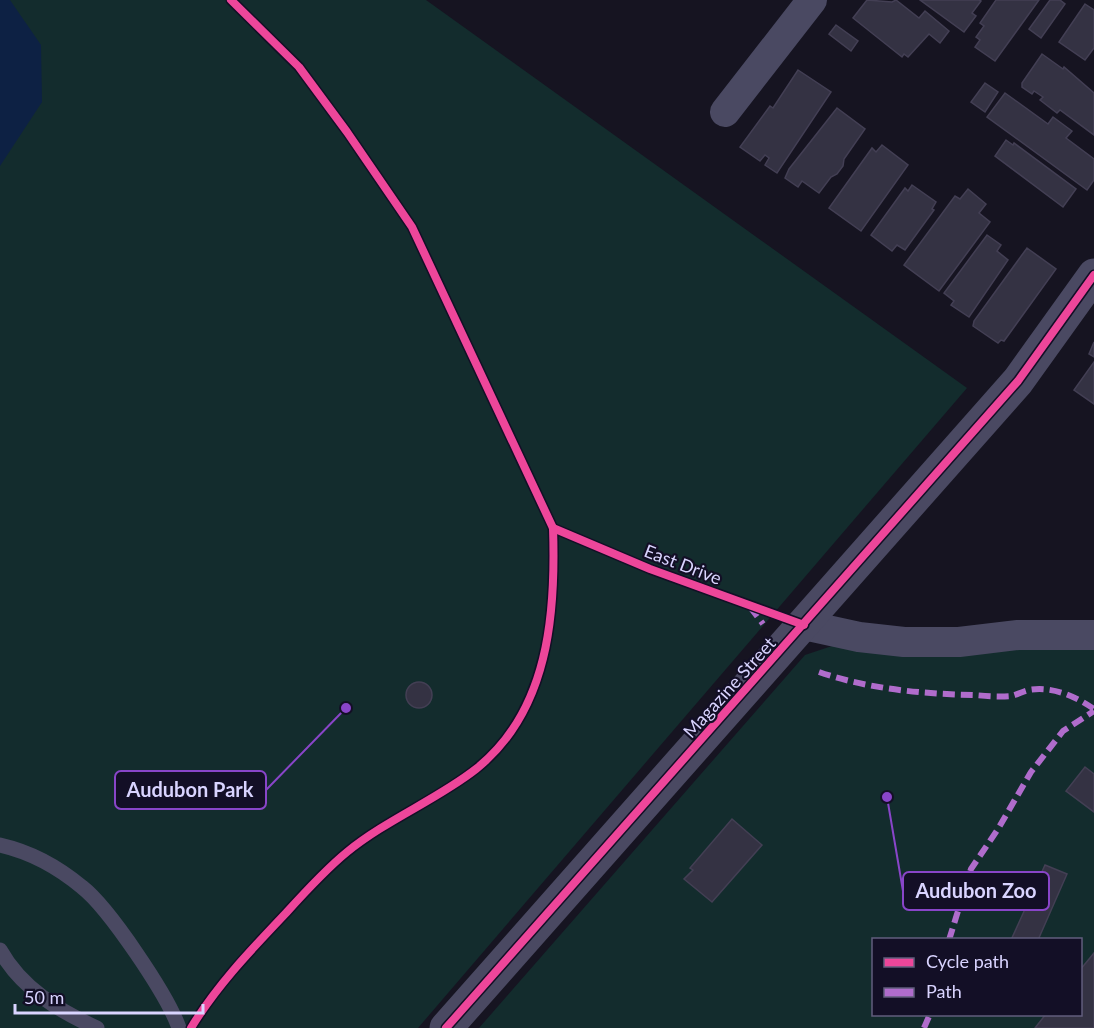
<svg xmlns="http://www.w3.org/2000/svg" width="1094" height="1028" viewBox="0 0 1094 1028" font-family="Lato,sans-serif">
<style>
.green{fill:#132c2d;fill-rule:evenodd}
.water{fill:#0d2144}
.building{fill:#343243;stroke:#433f54;stroke-width:1.5}
.lines{fill:none;stroke-linecap:round;stroke-linejoin:round}
.service{stroke:#4a4962;stroke-width:15}
.minor{stroke:#4a4962;stroke-width:30}
.tertiary{stroke:#4a4962;stroke-width:33}
.quiet{stroke:#b06ccc;stroke-width:6;stroke-dasharray:12 6;stroke-linecap:butt}
.cycleway-casing{stroke:#130f26;stroke-width:11}
.cycleway{stroke:#ed469a;stroke-width:8}
.labels{text-anchor:middle;dominant-baseline:central;stroke-width:4.5;stroke-linejoin:round;paint-order:stroke}
.street-label{font-size:18px;fill:#d9d4ff;stroke:#130f26}
.leader{fill:none;stroke:#8945c9;stroke-width:2}
.callout-dot{fill:#8945c9;stroke:#130f26;stroke-width:2}
.callout{fill:#130f26;stroke:#8945c9;stroke-width:2}
.callout-label{font-size:20px;text-anchor:middle;font-weight:bold;fill:#d9d4ff}
</style>
<rect width="100%" height="100%" fill="#161421"/>
<!-- green -->
<g class="green">
<path d="M0,0H426L967,388L418,1028H0Z"/>
<path d="M1094,635V1028H479L805,655L859,637ZM874,940H1080V1014H874Z"/>
</g>
<!-- water -->
<path class="water" d="M0,0H10L41,45L42,102L0,166Z"/>
<!-- building -->
<g class="building">
<path d="M867,0L892,2L896,0L919,18L925,11L949,31L940,43L929,34L908,57L904,54L902,57L853,18Z"/>
<path d="M920,0H979L981,1L972,13L976,16L964,32Z"/>
<path d="M996,0H1039L995,61L975,47L980,40L976,37L984,26L980,23Z"/>
<path d="M1050,0H1060L1065,4L1041,38L1029,29Z"/>
<path d="M1085,4L1094,10V48L1085,60L1059,42Z"/>
<path d="M836,25L858,41L851,51L829,34Z"/>
<path d="M1042,54L1063,69L1064,67L1094,93V135L1060,110L1057,113L1040,100L1043,97L1034,91L1032,94L1022,87V83Z"/>
<path d="M798,70L831,92L777,173L765,165L769,158L765,155L760,161L740,147L770,106L773,108Z"/>
<path d="M985,83L998,92L985,112L971,102Z"/>
<path d="M1005,93L1048,124L1053,117L1072,131L1066,138L1094,159V180L1087,190L987,117Z"/>
<path d="M837,108L865,129L844,159L843,166L837,174L831,177L819,193L802,181L798,187L785,178L789,169Z"/>
<path d="M1006,140L1013,145L1014,143L1076,189L1063,207L995,156Z"/>
<path d="M882,145L908,165L861,231L829,208L872,148L876,152Z"/>
<path d="M912,185L936,202L932,209L934,210L905,250L897,245L892,251L871,235L905,188L908,191Z"/>
<path d="M968,189L986,204L979,213L990,222L939,291L904,265L955,196L960,199Z"/>
<path d="M987,235L1001,245L997,251L1008,260L969,317L951,305L954,301L944,293Z"/>
<path d="M1027,248L1056,269L1004,341L1001,340L998,343L973,326L974,321Z"/>
<path d="M1094,342V357L1089,354Z"/>
<path d="M1094,362V404L1074,390Z"/>
<circle cx="419" cy="695" r="13"/>
<path d="M1085,767L1094,774V812L1066,791Z"/>
<path d="M732,819L762,845L712,902L684,879L693,870L690,868Z"/>
<path d="M1045,865L1067,874L1038,940H1011Z"/>
<path d="M1094,953V1028H1035L1046,1014H1080V970Z"/>
</g>
<g class="lines">
<!-- service -->
<g class="service">
<path d="M0,845C31,852 58,867 82,887C109,908 168,996 179,1028"/>
<path d="M0,950C21,988 59,1011 97,1028"/>
</g>
<!-- minor -->
<g class="minor">
<path d="M725,112L812,0"/>
<path d="M804,625L859,637L904,642H959L1018,635H1094"/>
</g>
<!-- tertiary -->
<path class="tertiary" d="M446,1028L1018,381L1094,275"/>
<!-- quiet -->
<g class="quiet">
<path d="M750,607L763,624"/>
<path d="M819,672C868,689 923,694 974,695C986,696 999,697 1011,696C1017,695 1023,691 1029,690C1052,686 1075,696 1094,709"/>
<path d="M949,940L971,869L998,829L1031,772L1063,731L1094,711"/>
<path d="M924,1028L930,1014"/>
</g>
<defs>
<g id="cycleway">
<path d="M553,528L650,569L804,625"/>
<path d="M191,1028C217,985 251,950 286,913C305,892 325,870 347,852C386,820 438,799 476,769C549,711 556,613 553,528L412,227L347,132L299,67L231,0"/>
<path d="M446,1028L1018,381L1094,275"/>
</g>
</defs>
<!-- cycleway casing -->
<use href="#cycleway" class="cycleway-casing"/>
<!-- cycleway -->
<use href="#cycleway" class="cycleway"/>
</g>
<g class="labels">
<!-- street labels -->
<g class="street-label">
<text transform="translate(683 564) rotate(21)">East Drive</text>
<text transform="translate(729 687) rotate(-48)">Magazine Street</text>
</g>
</g>
<!-- callouts -->
<path class="leader" d="M346 708L266 790M887 797L903 891"/>
<g class="callout-dot">
<circle cx="346" cy="708" r="6"/>
<circle cx="887" cy="797" r="6"/>
</g>
<g class="callout">
<rect x="115" y="771" width="151" height="38" rx="6"/>
<rect x="903" y="872" width="146" height="38" rx="6"/>
</g>
<g class="callout-label">
<text x="190" y="797">Audubon Park</text>
<text x="976" y="898">Audubon Zoo</text>
</g>
<!-- legend -->
<rect x="872" y="938" width="210" height="78" fill="#130f26" stroke="#625e7d" stroke-width="1.5"/>
<rect x="884" y="958" width="30" height="9" fill="#ed469a" stroke="#625e7d" stroke-width="1.5"/>
<text x="926" y="968" font-size="18" fill="#d9d4ff">Cycle path</text>
<rect x="884" y="988" width="30" height="9" fill="#b06ccc" stroke="#625e7d" stroke-width="1.5"/>
<text x="926" y="998" font-size="18" fill="#d9d4ff">Path</text>
<!-- scale -->
<path d="M15 1004v9h188v-9" fill="none" stroke="#d9d4ff" stroke-width="3"/>
<text x="24" y="1004" font-size="18" fill="#d9d4ff" stroke="#130f26" stroke-width="4.5" paint-order="stroke">50 m</text>
</svg>
